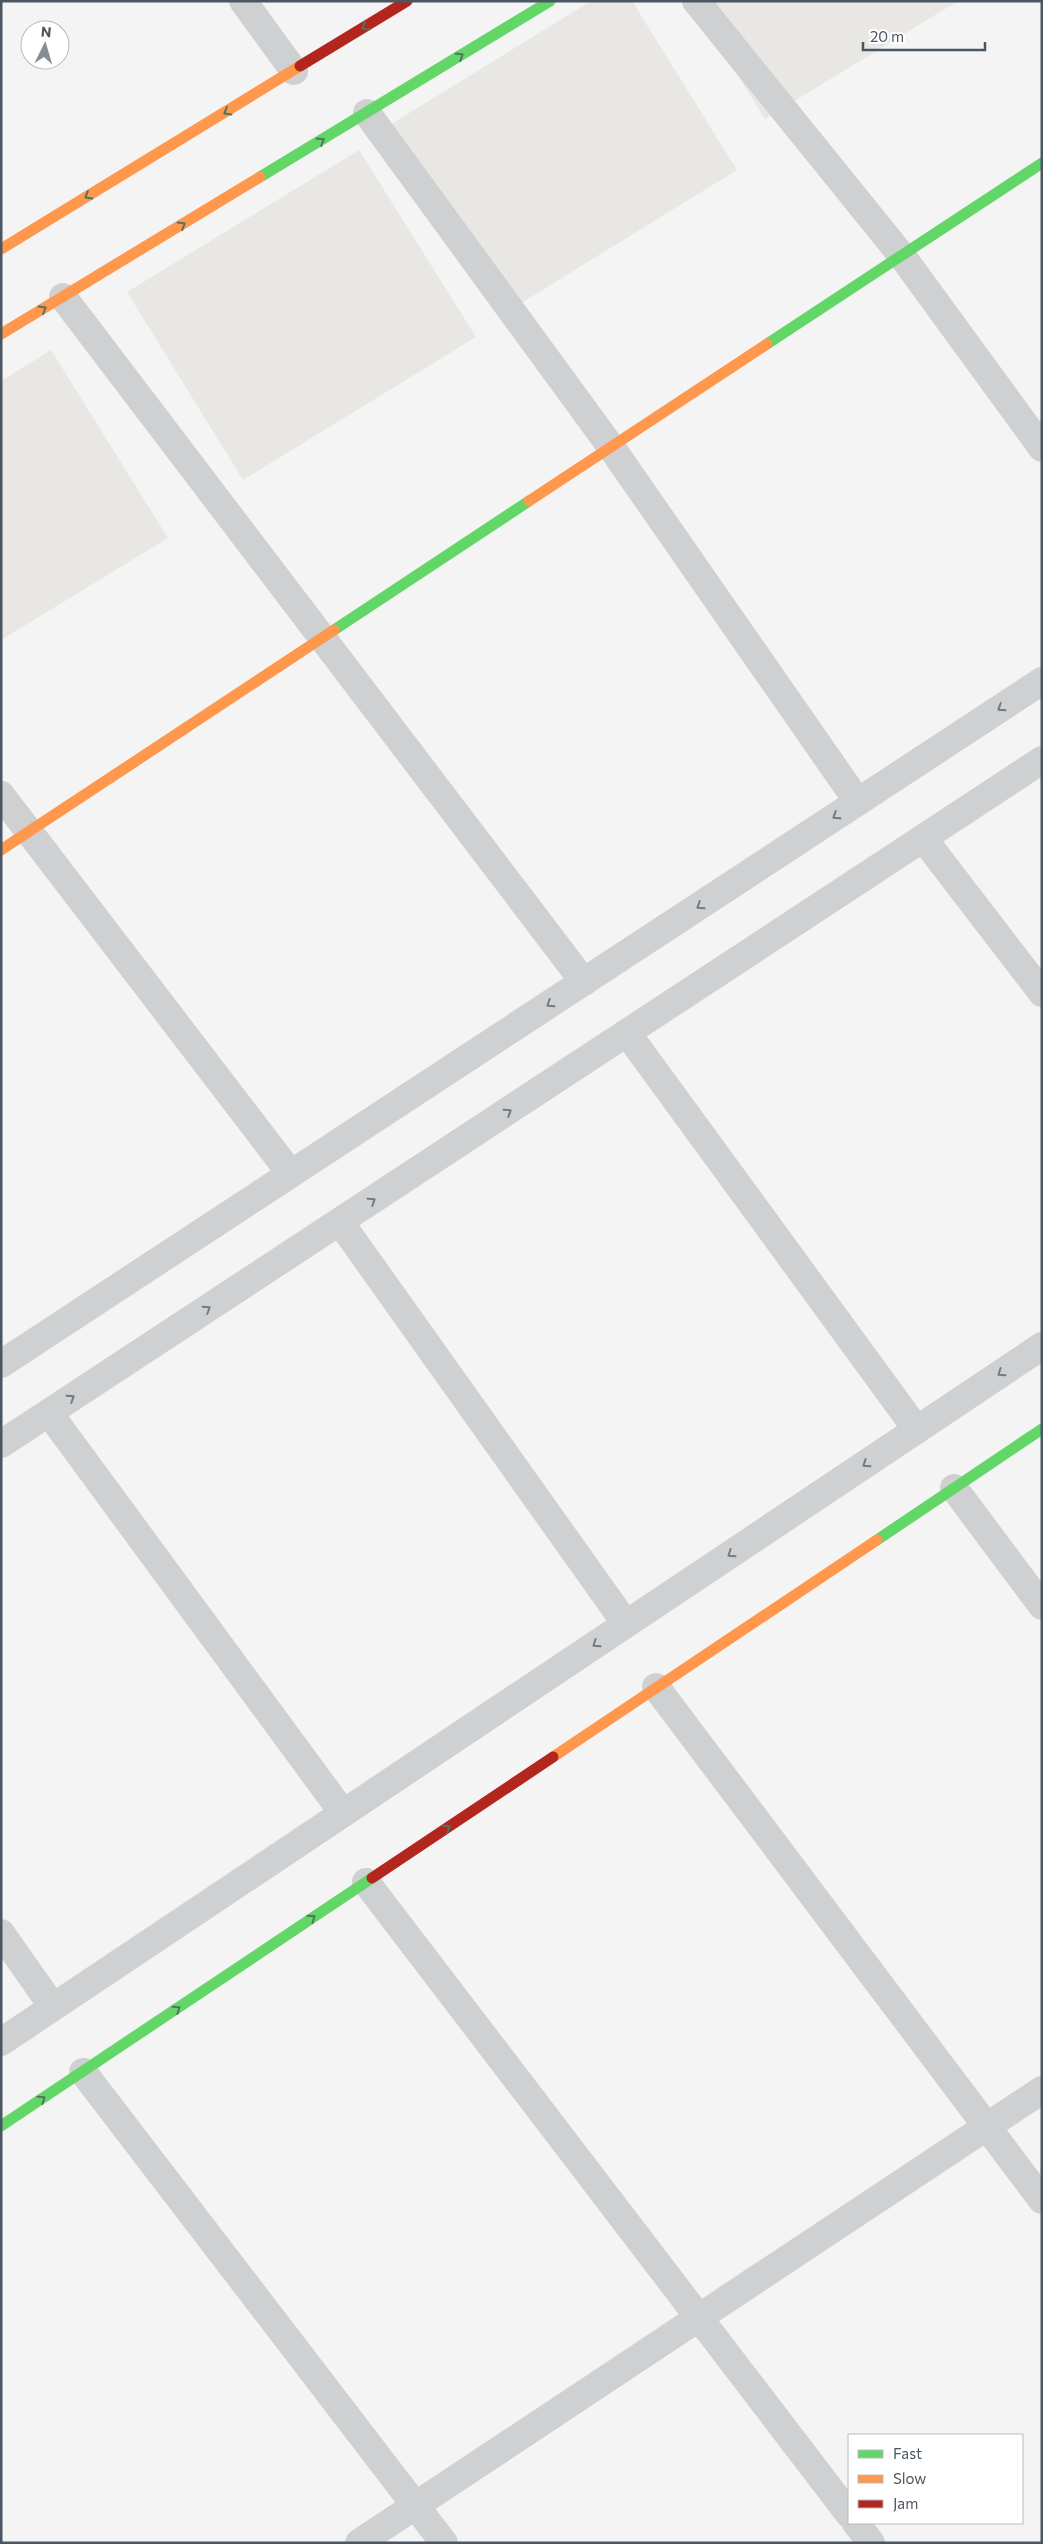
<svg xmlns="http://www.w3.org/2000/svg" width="1043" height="2544" font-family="Commissioner,sans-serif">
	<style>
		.commercial { fill: #e8e7e3 }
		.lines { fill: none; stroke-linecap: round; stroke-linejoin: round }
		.street { stroke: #ced0d2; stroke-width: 28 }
		.fast { stroke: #63d668; stroke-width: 11 }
		.slow { stroke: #ff974d; stroke-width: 11 }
		.jam { stroke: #b3261e; stroke-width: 11 }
		.oneway { stroke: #507663 }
		.oneway2 { stroke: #727b83 }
	</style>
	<rect width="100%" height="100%" fill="#f4f4f4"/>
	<path class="commercial" d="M591 1H632L737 170 505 313 388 126Z
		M691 1H958L765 119Z
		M359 150 476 337 243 480 127 292Z
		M51 350 168 538 1 640V381Z"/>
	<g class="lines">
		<path class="street" d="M243 1 294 71
			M696 1 902 256 1042 448
			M367 113 611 447 858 802
			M63 297 584 982
			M1 795 291 1174
			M923 838 1042 993
			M627 1033 917 1430
			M340 1222 626 1624
			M1 1364 1042 681
			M49 1413 343 1813
			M1 1444 1042 760
			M954 1488 1042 1606
			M656 1687 1042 2200
			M366 1882 849 2514
			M1 1933 53 2007
			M1 2042 1042 1346
			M83 2072 444 2543
			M856 2523 871 2543
			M359 2543 1042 2090"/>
		<path class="fast" d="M260 177 550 1
			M767 344 1042 163
			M334 630 529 501
			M877 1540 1042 1429
			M1 2126 372 1878"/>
		<path class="slow" d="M1 249 300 66
			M1 334 260 177
			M529 501 767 344
			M1 850 334 630
			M553 1757 877 1540"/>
		<path class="jam" d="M300 66 407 1
			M372 1878 553 1757"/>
	</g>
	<defs><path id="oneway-chevron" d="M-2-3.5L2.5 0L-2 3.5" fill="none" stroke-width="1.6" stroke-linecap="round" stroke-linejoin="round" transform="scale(1.25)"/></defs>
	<g class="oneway">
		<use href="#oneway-chevron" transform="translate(365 27) rotate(148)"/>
		<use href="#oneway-chevron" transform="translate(460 56) rotate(-31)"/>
		<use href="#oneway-chevron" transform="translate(227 112) rotate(149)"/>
		<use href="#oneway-chevron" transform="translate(321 141) rotate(-32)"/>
		<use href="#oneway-chevron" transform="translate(88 196) rotate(149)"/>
		<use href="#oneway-chevron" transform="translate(182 225) rotate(-31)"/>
		<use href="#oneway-chevron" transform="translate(43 309) rotate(-31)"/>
		<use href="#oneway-chevron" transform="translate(447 1828) rotate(-34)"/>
		<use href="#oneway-chevron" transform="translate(312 1918) rotate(-34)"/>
		<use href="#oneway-chevron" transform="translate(177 2009) rotate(-34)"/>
		<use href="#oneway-chevron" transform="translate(42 2099) rotate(-34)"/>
	</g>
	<g class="oneway2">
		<use href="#oneway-chevron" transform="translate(1001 708) rotate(147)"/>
		<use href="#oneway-chevron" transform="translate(836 816) rotate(147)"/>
		<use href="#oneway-chevron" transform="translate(700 906) rotate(147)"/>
		<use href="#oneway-chevron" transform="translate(550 1004) rotate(147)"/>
		<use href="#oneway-chevron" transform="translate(508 1112) rotate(-33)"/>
		<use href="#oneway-chevron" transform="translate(372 1201) rotate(-33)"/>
		<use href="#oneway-chevron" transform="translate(207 1309) rotate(-33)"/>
		<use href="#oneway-chevron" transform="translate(1001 1373) rotate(146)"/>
		<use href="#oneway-chevron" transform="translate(71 1398) rotate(-33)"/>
		<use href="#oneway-chevron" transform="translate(866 1464) rotate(146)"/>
		<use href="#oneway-chevron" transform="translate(731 1554) rotate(146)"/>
		<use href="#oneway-chevron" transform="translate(596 1644) rotate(146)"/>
	</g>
	<rect width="1043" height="2544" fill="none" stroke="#4a5661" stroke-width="5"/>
	<rect x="848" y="2434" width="175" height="90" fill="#ffffff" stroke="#b7bbc0"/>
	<rect x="858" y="2450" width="25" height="8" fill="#63d668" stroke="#b7bbc0"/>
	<text x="893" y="2459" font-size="15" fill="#4a5661">Fast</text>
	<rect x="858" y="2475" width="25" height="8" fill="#ff974d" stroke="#b7bbc0"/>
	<text x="893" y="2484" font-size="15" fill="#4a5661">Slow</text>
	<rect x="858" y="2500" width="25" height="8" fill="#b3261e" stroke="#b7bbc0"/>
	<text x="893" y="2509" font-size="15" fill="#4a5661">Jam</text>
	<g transform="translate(45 45) rotate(5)"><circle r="24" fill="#ffffff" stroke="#b7bbc0"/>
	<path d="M0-4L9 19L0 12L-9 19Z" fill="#868d94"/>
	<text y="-8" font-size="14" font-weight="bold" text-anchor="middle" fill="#4a5661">N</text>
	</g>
	<path d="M863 42v8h122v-8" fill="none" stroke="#4a5661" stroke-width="2.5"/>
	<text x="870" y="42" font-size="15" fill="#4a5661" stroke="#ffffff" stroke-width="4" paint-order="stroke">20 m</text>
</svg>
